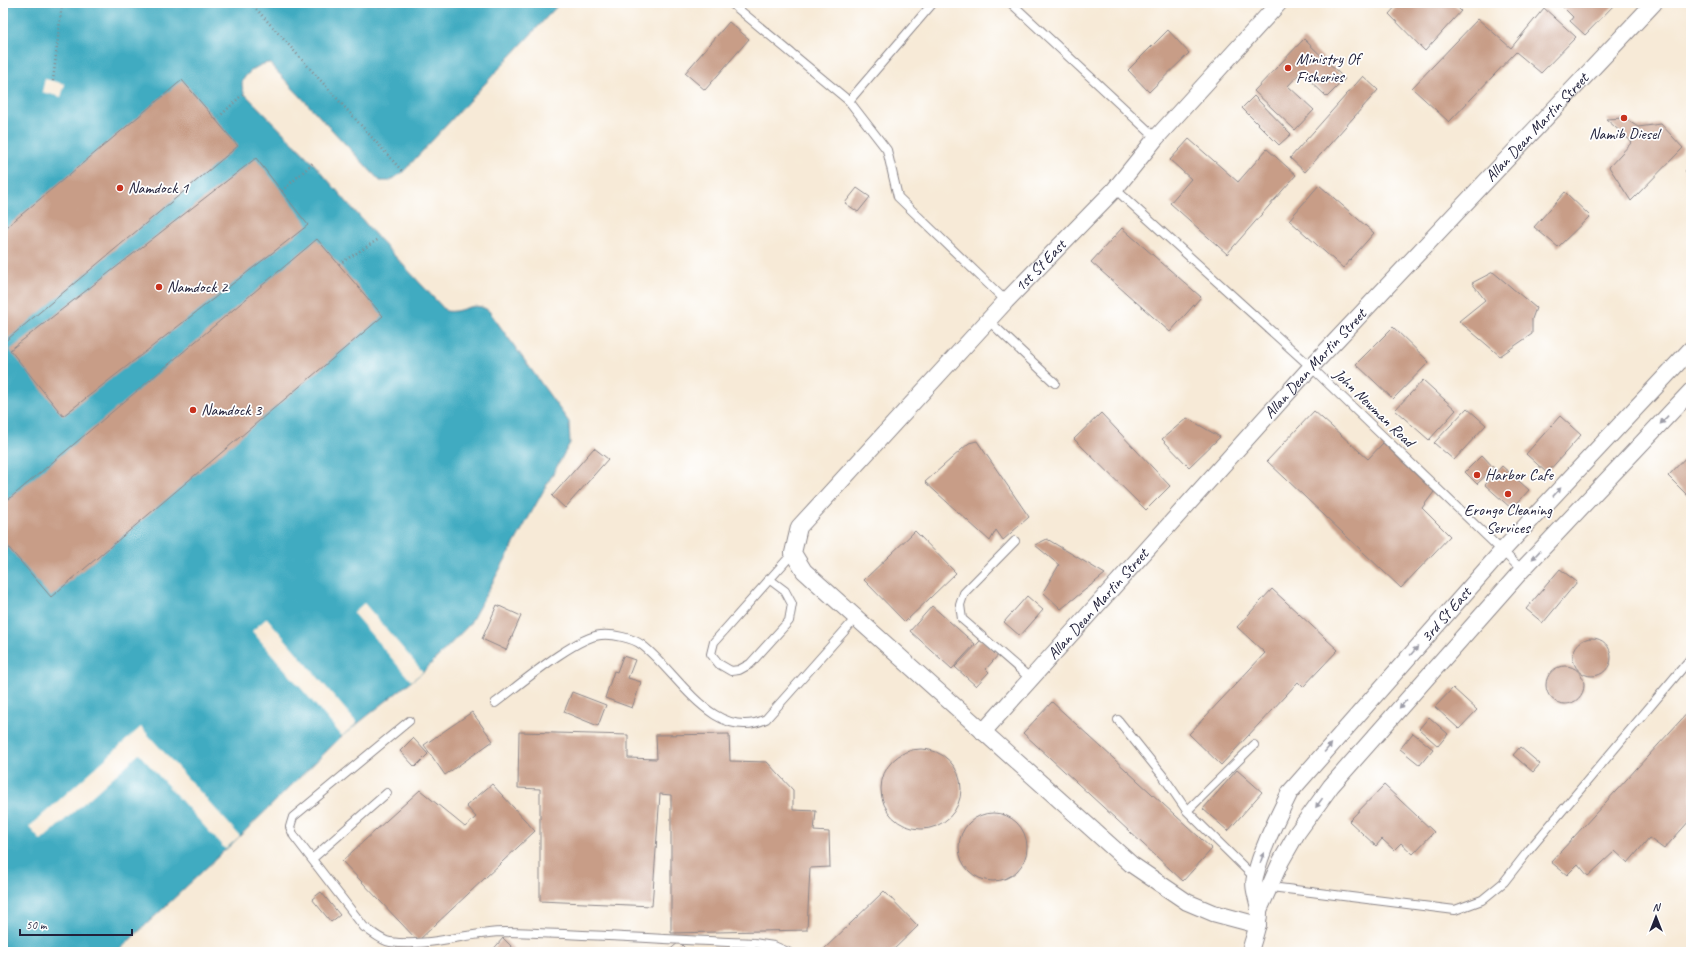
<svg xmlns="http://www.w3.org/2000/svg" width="1694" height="955" font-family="Caveat,sans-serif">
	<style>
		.water { fill: #41abc1; stroke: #32667e }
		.pier { fill: #f7ead7 }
		.building { fill: #c89d87 }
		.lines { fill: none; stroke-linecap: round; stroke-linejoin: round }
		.lane-casing { stroke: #8c8689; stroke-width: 10 }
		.street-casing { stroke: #8c8689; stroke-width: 18 }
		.path { stroke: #8c8689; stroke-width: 2.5; stroke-dasharray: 1 3; stroke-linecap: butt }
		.lane { stroke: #fff; stroke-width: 8 }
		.street { stroke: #fff; stroke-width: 16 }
		.oneway { fill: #9c9ca7 }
		.poi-dot { fill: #c8321e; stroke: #fff; stroke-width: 1.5 }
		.labels { text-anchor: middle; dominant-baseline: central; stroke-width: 3.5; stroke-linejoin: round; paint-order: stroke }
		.poi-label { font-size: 16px; fill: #22223b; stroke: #fff; text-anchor: start }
		.street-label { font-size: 16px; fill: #22223b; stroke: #fff }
	</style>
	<rect width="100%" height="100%" fill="#fff"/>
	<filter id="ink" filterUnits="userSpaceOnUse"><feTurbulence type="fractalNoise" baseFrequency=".025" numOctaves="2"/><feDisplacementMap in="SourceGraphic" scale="8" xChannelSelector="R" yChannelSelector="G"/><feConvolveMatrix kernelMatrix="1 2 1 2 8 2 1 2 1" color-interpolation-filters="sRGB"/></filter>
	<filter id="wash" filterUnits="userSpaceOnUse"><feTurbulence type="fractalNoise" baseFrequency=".012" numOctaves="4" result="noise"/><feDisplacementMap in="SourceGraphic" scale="16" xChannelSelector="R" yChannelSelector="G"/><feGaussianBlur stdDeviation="0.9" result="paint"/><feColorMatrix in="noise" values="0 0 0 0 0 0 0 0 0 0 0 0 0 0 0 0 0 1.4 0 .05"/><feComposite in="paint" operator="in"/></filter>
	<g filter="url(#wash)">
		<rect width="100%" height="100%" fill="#f7ead7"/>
		<path class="water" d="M3 3H560L403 172 390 181H380L269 63C261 63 247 72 243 80 241 85 243 89 244 93L313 163 379 239 446 311C463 314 473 299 489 311L569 422 570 443 469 625 423 672 342 736 240 836 117 952H61L56 950 44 952H3Z"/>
		<path class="pier" d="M45 79 65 84 61 97 42 92Z
			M364 603 423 672 411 681 353 613Z
			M267 618 357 723 342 736 252 631Z
			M141 727 240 836 225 849 139 754 41 841 29 827Z"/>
		<g id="blocks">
			<path class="building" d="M1399 3H1453L1461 11 1425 51 1389 14Z
				M1559 3H1616L1585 35 1570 21 1573 17Z
				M1544 8 1576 37 1541 73 1516 52 1449 122 1412 88 1478 19 1511 48Z
				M729 22 749 39 705 90 685 73Z
				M1168 30 1189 53 1149 92 1128 70Z
				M1304 39 1345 79 1327 97 1301 72 1288 86 1314 110 1295 130 1254 91Z
				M1363 76 1378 90 1305 172 1290 158Z
				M182 80 238 146 3 343V230Z
				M1254 96 1291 134 1279 145 1242 108Z
				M1624 118 1638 127 1661 124 1683 148 1631 201 1609 167 1632 142 1606 119Z
				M1189 139 1238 182 1267 149 1296 175 1227 254 1170 203 1191 179 1170 160Z
				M256 158 308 225 63 416 10 350Z
				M1691 166V177L1685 171Z
				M1319 185 1374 233 1343 268 1289 220Z
				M857 188 870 197 858 212 845 203Z
				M1565 192 1590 216 1558 247 1534 227Z
				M1122 228 1201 297 1170 332 1091 262Z
				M317 239 383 316 51 597 3 541V504Z
				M1493 272 1536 308 1532 319V334L1500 356 1459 321 1485 300 1472 283Z
				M1393 327 1429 362 1393 399 1356 364Z
				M1423 380 1456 410 1429 440 1395 410Z
				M1467 408 1486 425 1454 460 1434 443Z
				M1314 411 1368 459 1383 443 1434 492 1422 508 1450 536 1401 588 1267 461Z
				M1101 413 1170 486 1146 510 1074 439Z
				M1560 416 1581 435 1547 473 1526 454Z
				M1187 418 1220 437 1189 467 1162 439Z
				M977 441 1029 517 1003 540 996 530 990 541 925 482 969 443Z
				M594 448 608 459 565 508 552 496Z
				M1691 452V499L1668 476Z
				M1482 455 1494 468 1477 484 1465 472Z
				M1502 466 1529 490 1512 509 1485 485Z
				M915 531 956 573 905 622 864 580Z
				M1047 539 1105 574 1061 609 1043 592 1059 565 1035 545Z
				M1560 569 1577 582 1543 623 1526 609Z
				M1272 589 1338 650 1303 687 1298 682 1221 765 1189 734 1265 653 1237 627Z
				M1027 596 1043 610 1020 636 1004 622Z
				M497 605 521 616 506 650 482 639Z
				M932 606 975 644 952 669 910 631Z
				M1573 657a19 19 0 1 1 38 0a19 19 0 1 1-38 0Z
				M982 639 999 654 986 669 989 672 976 686 955 667Z
				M623 656 635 660 628 678 641 682 632 708 605 698 614 671 617 672Z
				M1546 685a19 19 0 1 1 38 0a19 19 0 1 1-38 0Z
				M1453 688 1477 710 1459 729 1435 707Z
				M572 692 606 705 598 726 564 712Z
				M1052 702 1212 849 1183 881 1023 733Z
				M1691 709V819L1664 849 1649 838 1628 863 1615 851 1588 876 1578 864 1567 875 1551 862Z
				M472 712 493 741 445 775 424 745Z
				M1429 717 1448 734 1438 746 1419 729Z
				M519 732 628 735V758L657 759 656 735 729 734 730 761 767 762 793 790V810L816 811 814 831 829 832 830 867 810 868 807 930 671 933V795L660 794 652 906 540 901V789L518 788Z
				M1413 733 1433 749 1420 765 1400 749Z
				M413 738 428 754 415 767 400 751Z
				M1520 747 1540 764 1533 772 1513 755Z
				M881 789a40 40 0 1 1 80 0a40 40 0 1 1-80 0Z
				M1237 770 1262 792 1228 831 1203 809Z
				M492 784 535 831 418 941 342 861 420 790 465 827 476 817 466 806Z
				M1384 785 1434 832 1413 854 1401 843 1394 850 1382 839 1376 846 1349 821Z
				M959 847a34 34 0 1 1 68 0a34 34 0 1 1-68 0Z
				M884 891 918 926 891 952H821Z
				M321 892 340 915 331 922 312 899Z
				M503 938 517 952H491Z
				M679 942 689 952H667Z"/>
		</g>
	</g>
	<g filter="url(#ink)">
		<use href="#blocks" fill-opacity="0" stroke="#8c8689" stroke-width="1"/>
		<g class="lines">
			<defs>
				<path id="lane" d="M731 3 849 101 887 150 898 197 1006 301
					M1011 3 1156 138
					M849 101 933 3
					M1115 189 1311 367 1522 570
					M988 320 1055 383
					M1015 541 964 593 960 605 962 619 1031 679
					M769 579 785 591 792 604 789 621 750 664 739 670 731 671 719 664 711 654 714 642 793 553
					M495 703C518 686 575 637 601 635 613 634 633 638 642 645 677 671 713 744 766 719L856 618
					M1118 720 1163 776 1187 811 1255 878
					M409 721 293 817 290 827 294 836 364 927C372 932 382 941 390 942 429 948 467 932 505 932 588 934 671 940 754 943L774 946 788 952
					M1187 811 1254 745
					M312 859 387 793
					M1271 887 1455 910 1482 900 1504 882 1529 850 1691 658
					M746 952 754 943"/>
				<g id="street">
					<path id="s1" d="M983 732 1311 367 1654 3"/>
					<path d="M1259 910 1281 861 1297 833 1331 786 1522 570 1691 391"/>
					<path id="s2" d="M1258 925 1213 913 1187 902 1131 864 804 571 793 553 799 527 1006 301 1115 189 1156 138 1279 3"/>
					<path id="s3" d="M1250 952C1253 938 1260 925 1259 910 1258 899 1252 888 1255 877 1262 847 1277 819 1290 792L1503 550 1691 349"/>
				</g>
			</defs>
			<use href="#lane" class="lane-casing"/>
			<use href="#street" class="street-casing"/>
			<path class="path" d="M251 3 403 172
				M53 81 62 3
				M216 120 244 93
				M282 191 313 163
				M339 264 379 239"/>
			<use href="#lane" class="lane"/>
			<use href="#street" class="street"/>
		</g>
		<defs><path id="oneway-solid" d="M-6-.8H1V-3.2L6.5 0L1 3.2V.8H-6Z"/></defs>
		<g class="oneway">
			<use href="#oneway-solid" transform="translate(1664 420) rotate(133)"/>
			<use href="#oneway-solid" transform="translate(1557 492) rotate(-47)"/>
			<use href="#oneway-solid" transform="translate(1536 555) rotate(133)"/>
			<use href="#oneway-solid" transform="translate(1414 651) rotate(-49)"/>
			<use href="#oneway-solid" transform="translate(1403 704) rotate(132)"/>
			<use href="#oneway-solid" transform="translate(1328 748) rotate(-49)"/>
			<use href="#oneway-solid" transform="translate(1319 803) rotate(126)"/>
			<use href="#oneway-solid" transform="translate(1262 858) rotate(-71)"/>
		</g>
	</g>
	<g class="poi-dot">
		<circle cx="1288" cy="68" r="4"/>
		<circle cx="1624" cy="118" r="4"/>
		<circle cx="120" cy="188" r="4"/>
		<circle cx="159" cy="287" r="4"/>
		<circle cx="193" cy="410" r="4"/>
		<circle cx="1477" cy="475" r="4"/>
		<circle cx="1508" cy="494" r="4"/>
	</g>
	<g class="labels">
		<g class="poi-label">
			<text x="1296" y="59">Ministry Of<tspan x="1296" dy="18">Fisheries</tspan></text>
			<text x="1624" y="134" text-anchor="middle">Namib Diesel</text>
			<text x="128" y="188">Namdock 1</text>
			<text x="167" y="287">Namdock 2</text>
			<text x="201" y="410">Namdock 3</text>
			<text x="1485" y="475">Harbor Cafe</text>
			<text x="1508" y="510" text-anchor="middle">Erongo Cleaning<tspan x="1508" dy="18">Services</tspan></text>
		</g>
		<g class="street-label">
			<text stroke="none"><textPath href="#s1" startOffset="820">Allan Dean Martin Street</textPath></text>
			<text stroke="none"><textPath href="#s2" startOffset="985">1st St East</textPath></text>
			<text stroke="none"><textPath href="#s1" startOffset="496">Allan Dean Martin Street</textPath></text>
			<text transform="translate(1374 408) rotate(44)">John Newman Road</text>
			<text stroke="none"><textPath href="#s1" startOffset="172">Allan Dean Martin Street</textPath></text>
			<text stroke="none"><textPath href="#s3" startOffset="405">3rd St East</textPath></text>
		</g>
	</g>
	<rect width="1694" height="955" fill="none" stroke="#fff" stroke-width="16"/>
	<g transform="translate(1656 917)" stroke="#ffffff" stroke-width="3" paint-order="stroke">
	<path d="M0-3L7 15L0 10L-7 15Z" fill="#22223b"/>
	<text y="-6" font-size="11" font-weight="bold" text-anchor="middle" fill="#22223b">N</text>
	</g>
	<path d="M20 929v6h112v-6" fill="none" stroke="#22223b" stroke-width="2"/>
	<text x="26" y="929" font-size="12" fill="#22223b" stroke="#ffffff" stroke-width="3" paint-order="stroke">50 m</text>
</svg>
